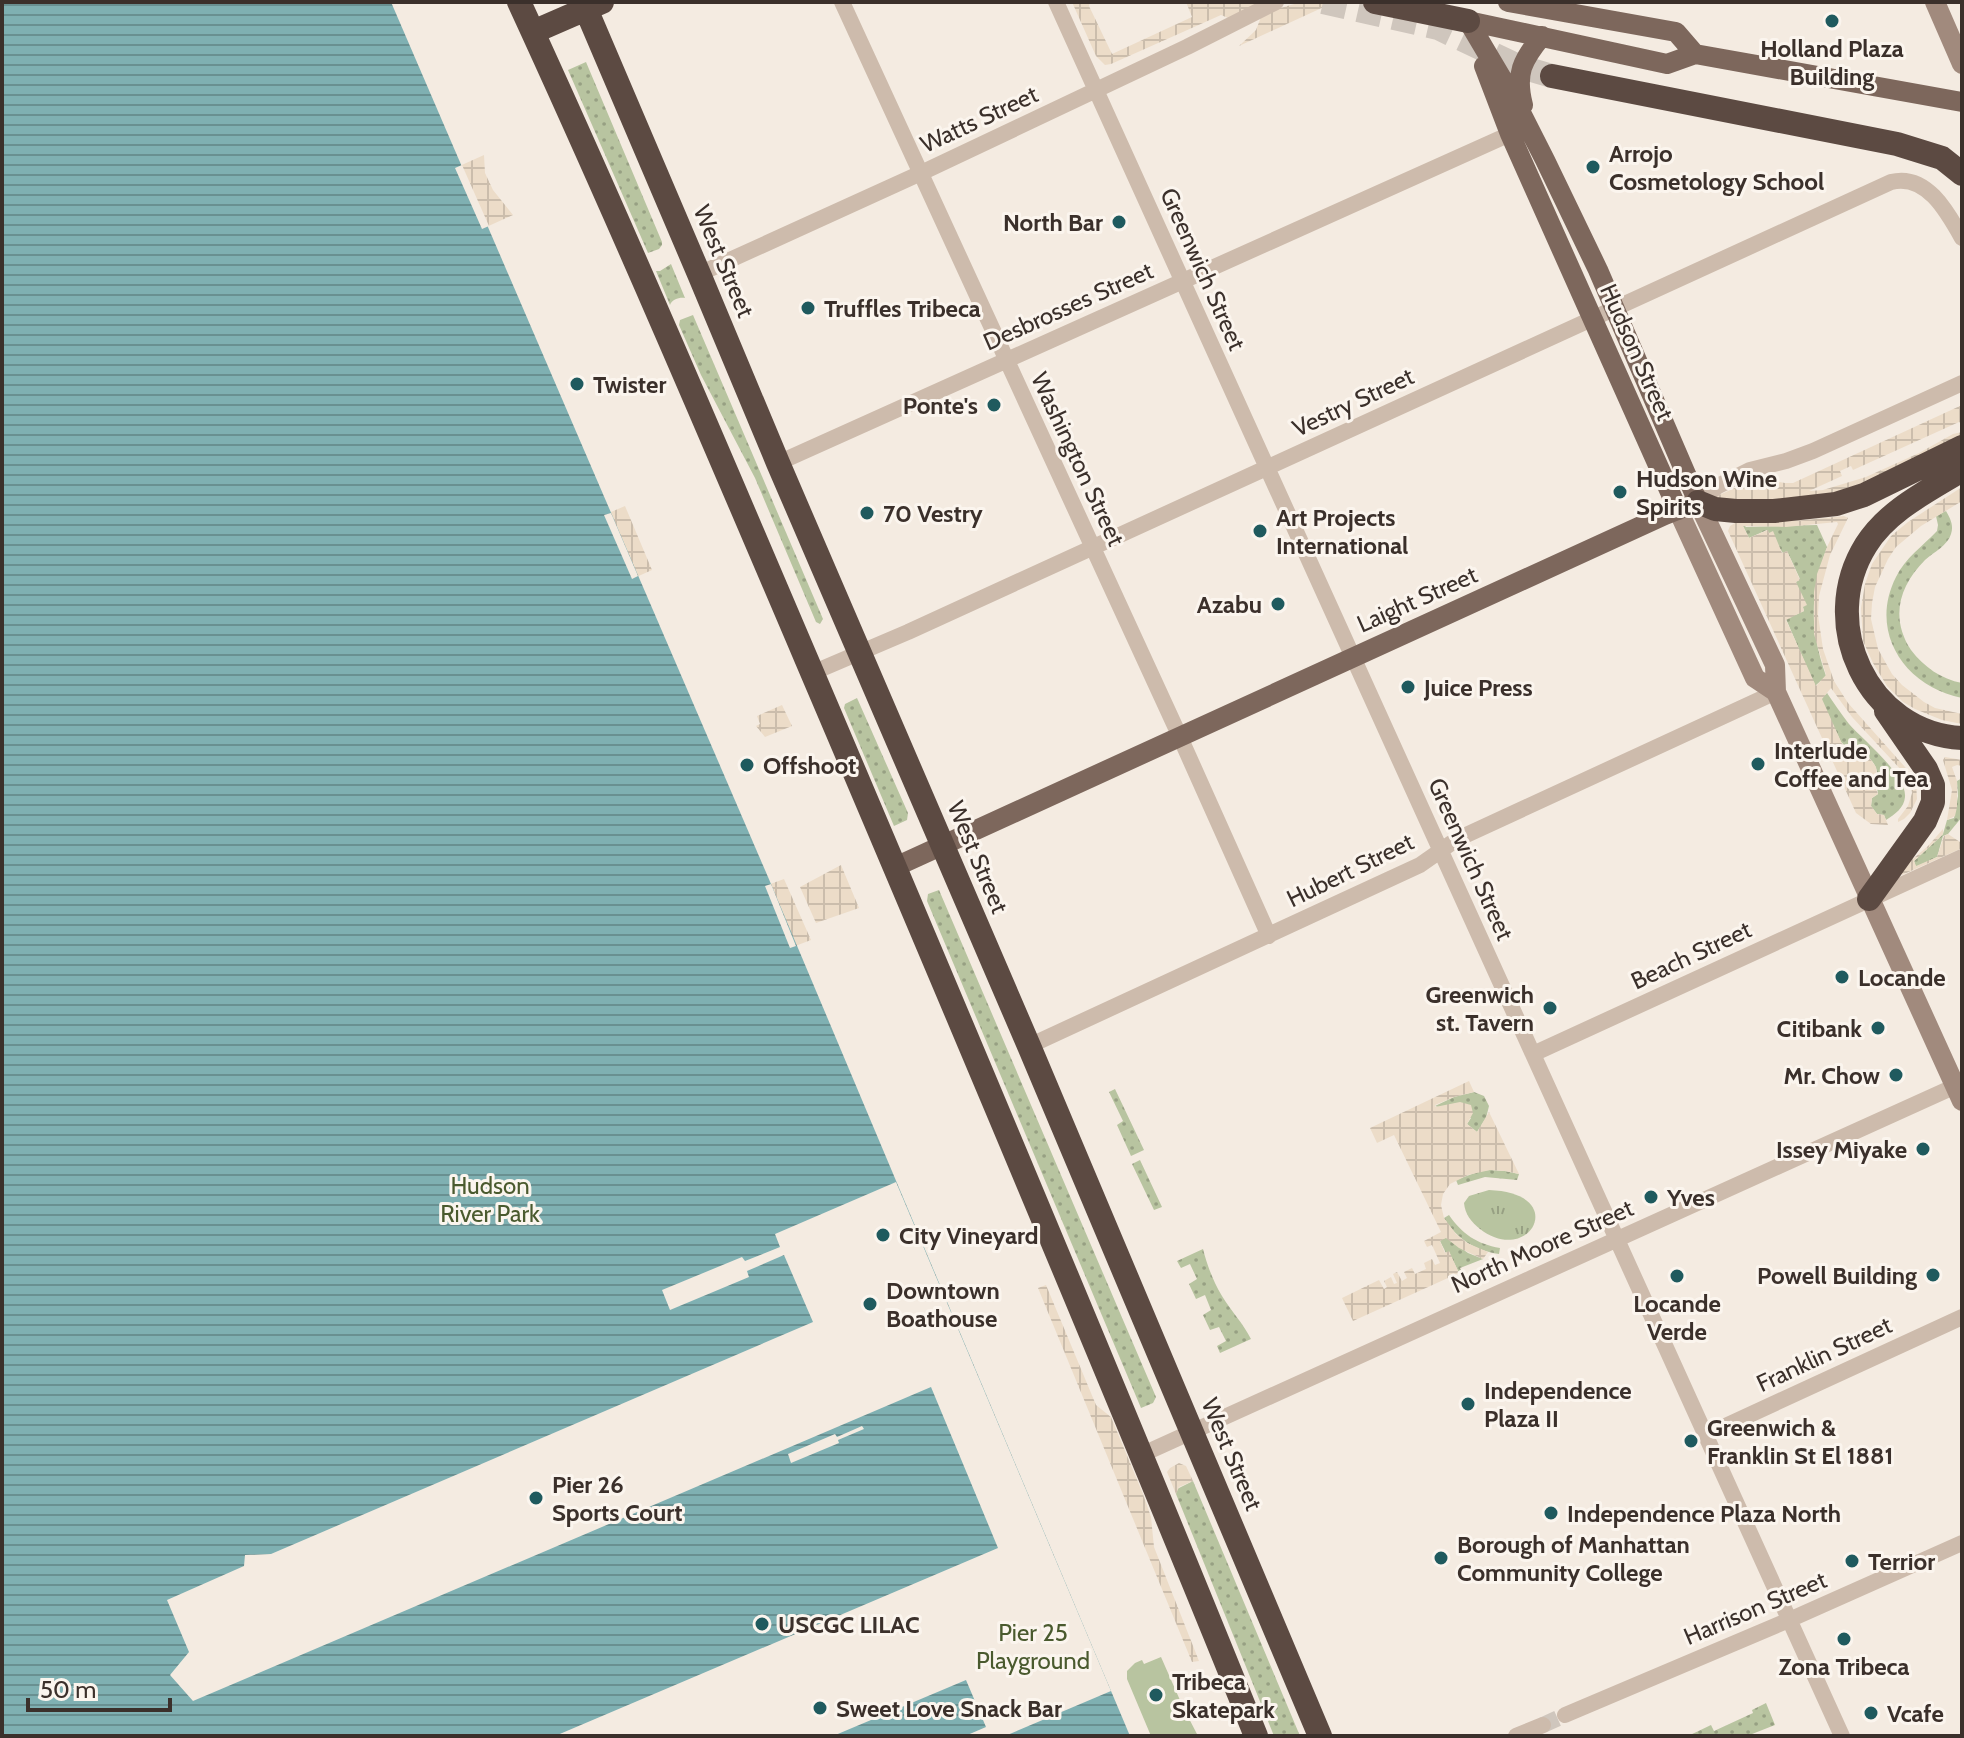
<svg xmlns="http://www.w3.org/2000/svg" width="1964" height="1738" font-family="Cabin,sans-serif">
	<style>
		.grass { fill: url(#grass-tufts) }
		.park { fill: url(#park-dots) }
		.pitch { fill: #b8c4a0 }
		.plaza { fill: url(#plaza-grid); fill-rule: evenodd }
		.water { fill: url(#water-rules) }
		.pier { fill: #f4ebe1 }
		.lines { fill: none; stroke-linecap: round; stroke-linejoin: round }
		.street-tunnel { stroke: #cfc6bd; stroke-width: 16; stroke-dasharray: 16 8; stroke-linecap: butt }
		.highway-tunnel { stroke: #cfc6bd; stroke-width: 24; stroke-dasharray: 24 12; stroke-linecap: butt }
		.street { stroke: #cdbbac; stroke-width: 16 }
		.secondary { stroke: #a18a7d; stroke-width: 20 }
		.primary { stroke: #7d675c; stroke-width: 20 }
		.highway { stroke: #5c4a42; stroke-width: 24 }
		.poi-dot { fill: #1f5a5e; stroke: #fbf5ee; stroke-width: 3 }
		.labels { text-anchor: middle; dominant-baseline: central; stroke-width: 6; stroke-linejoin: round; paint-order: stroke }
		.poi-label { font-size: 24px; font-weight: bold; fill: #3b302b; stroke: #fbf5ee; text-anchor: start }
		.street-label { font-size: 24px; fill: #3b302b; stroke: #fbf5ee }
		.park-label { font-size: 24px; fill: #4a5a2e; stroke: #fbf5ee }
	</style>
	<defs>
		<pattern id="grass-tufts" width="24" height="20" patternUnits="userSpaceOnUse" patternTransform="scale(2)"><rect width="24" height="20" fill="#b8c4a0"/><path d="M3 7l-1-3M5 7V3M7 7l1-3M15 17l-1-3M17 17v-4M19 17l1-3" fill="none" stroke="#97a083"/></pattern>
		<pattern id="park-dots" width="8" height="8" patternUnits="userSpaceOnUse" patternTransform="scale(2)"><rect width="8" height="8" fill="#b8c4a0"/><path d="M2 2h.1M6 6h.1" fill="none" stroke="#97a083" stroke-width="1.8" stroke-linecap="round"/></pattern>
		<pattern id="plaza-grid" width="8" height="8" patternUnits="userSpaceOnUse" patternTransform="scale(2)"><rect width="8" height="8" fill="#ecdcc8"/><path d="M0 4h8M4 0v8" fill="none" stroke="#cbbdac"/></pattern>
		<pattern id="water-rules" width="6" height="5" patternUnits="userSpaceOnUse" patternTransform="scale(2)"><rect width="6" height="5" fill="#7fb0b2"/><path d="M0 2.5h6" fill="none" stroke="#699091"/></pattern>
	</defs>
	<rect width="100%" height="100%" fill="#f4ebe1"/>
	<path class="grass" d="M1489 1190C1571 1193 1529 1267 1480 1229 1471 1222 1465 1214 1464 1203L1469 1196Z"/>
	<path class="park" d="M586 62 662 242V245L659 249 648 253 568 70Z
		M671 264 685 298C680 297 672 299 670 305L656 271H660Z
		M693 315 823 619 820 624 816 622 755 478 701 375 679 325 680 320Z
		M1946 511C1950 518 1954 525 1951 534 1948 545 1934 552 1925 560 1899 586 1890 618 1911 650 1924 667 1941 679 1962 683V698C1905 687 1868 632 1896 577 1905 558 1923 546 1937 531L1938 525 1936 516Z
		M1741 522 1746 527 1817 525 1827 547C1810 596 1809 626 1826 676L1815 686 1786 619 1804 611 1796 582 1800 579 1787 551 1783 553 1767 530 1749 538Z
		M1827 693C1834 703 1841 714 1849 724 1863 740 1907 775 1905 797 1904 808 1895 814 1886 820L1884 815 1877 814 1871 806 1872 798 1878 794C1876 785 1879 776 1876 768 1869 750 1851 753 1841 742L1821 699Z
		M857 698 908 813 907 820 894 826 844 708 845 704Z
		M1962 778V817L1948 834 1943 836 1937 857 1916 867 1914 861 1938 839 1943 834 1947 820 1954 818 1958 796 1957 781Z
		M939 890 1156 1397 1153 1403 1141 1408 927 901 928 894Z
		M1115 1089 1144 1150 1131 1156 1117 1125 1123 1121 1109 1092Z
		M1474 1092 1484 1096 1489 1106 1486 1118 1477 1132 1467 1124 1471 1118 1435 1106 1454 1097Z
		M1140 1160 1162 1207 1154 1210 1132 1164Z
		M1490 1170 1505 1171 1519 1174 1517 1180 1485 1177 1458 1185 1456 1180 1480 1171Z
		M1449 1215C1462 1234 1477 1244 1500 1248L1499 1254C1474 1250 1457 1239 1444 1218Z
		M1446 1237 1468 1253 1483 1259 1460 1268 1462 1272 1459 1273 1449 1252 1446 1253 1440 1241Z
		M1203 1249C1207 1265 1213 1281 1222 1296 1231 1311 1243 1323 1251 1339L1220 1353 1217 1346 1226 1341 1219 1327 1210 1330 1203 1315 1211 1310 1205 1295 1196 1299 1189 1284 1197 1279 1190 1264 1181 1268 1177 1261Z
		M1193 1481 1300 1736H1274L1176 1494 1177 1489Z
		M1766 1703 1775 1725 1747 1736H1688L1711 1725 1714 1731 1753 1713 1752 1710Z"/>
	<path class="pitch" d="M1161 1657 1183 1707 1198 1736H1151L1127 1679V1671L1135 1663 1142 1660 1144 1664Z"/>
	<path class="plaza" d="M1072 2H1090L1089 6 1112 54 1192 17 1186 2H1260L1228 18 1221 15 1111 64 1105 65 1096 56Z
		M1301 2 1332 5 1326 6 1239 46 1256 30 1261 17 1277 9Z
		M484 155 485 173 493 190 513 215 482 229 455 168Z
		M1962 405V424L1959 422 1853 470 1851 466 1840 471 1842 476 1809 491 1823 490 1866 477 1919 453 1953 434 1962 432V436L1869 481 1830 494 1793 499 1720 501 1716 499 1717 496 1757 478 1785 483H1793Z
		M1962 487V501L1921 526 1896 547 1888 559 1875 587 1872 603 1871 619 1878 649 1892 674 1902 685 1924 702 1935 708 1962 714V724L1942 720 1915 709 1903 702 1887 686 1873 663 1863 641 1861 608 1865 584 1872 564 1891 536 1908 522Z
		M625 506 652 570 632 579 604 515Z
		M1844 516 1848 518 1830 555 1819 596 1818 615 1823 649 1834 681 1848 703 1913 776 1916 783 1917 799 1910 813 1904 819 1898 822V819L1908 806 1912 793 1911 785 1903 772 1852 717 1831 688 1822 699 1843 746 1848 748 1857 747 1859 751 1871 760 1876 767 1877 775 1876 789 1878 794 1872 798 1871 806 1877 814 1884 815 1888 825 1871 824 1856 813 1728 531 1730 526 1735 523 1805 520ZM1837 522 1838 524 1827 547 1817 574 1814 592V634L1826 675 1816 686 1786 620 1804 611 1803 607 1807 605 1796 582 1800 580 1787 551 1782 553 1773 531 1769 533 1768 530 1749 538 1743 526 1786 527Z
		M782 705 792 726 765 737 756 726 760 724 757 716Z
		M1945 757 1962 760V766L1957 765 1952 767 1957 781V807L1955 816 1947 820 1952 790 1943 760Z
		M1943 829V834L1938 839 1914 861 1916 866 1937 857 1944 836 1948 834 1960 842V849L1902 875 1901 869 1928 846Z
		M841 865 859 908 816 923 800 887Z
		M784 879 811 940 790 948 765 886Z
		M1469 1081 1474 1092 1454 1097 1435 1105V1107L1460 1102 1471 1105 1473 1113 1467 1124 1477 1132 1489 1112 1519 1174 1505 1171 1490 1170 1468 1175 1450 1184 1443 1194 1441 1205 1444 1218 1456 1234 1467 1243 1488 1252 1483 1259 1459 1248 1446 1238 1440 1241 1445 1253 1449 1251 1459 1273 1353 1321 1342 1298 1379 1280 1384 1289 1387 1287 1384 1281 1391 1277 1394 1284 1397 1283 1393 1274 1397 1272 1402 1281 1407 1278 1404 1272 1412 1268 1415 1274 1426 1269 1424 1263 1432 1259 1435 1265 1440 1263 1432 1245 1427 1247 1424 1241 1441 1232 1394 1135 1377 1143 1370 1128Z
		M1046 1285 1096 1405 1111 1417 1143 1494 1151 1517 1154 1547 1199 1661 1192 1662 1038 1288Z
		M1179 1463 1186 1466 1193 1481 1179 1487 1176 1494 1167 1472 1170 1468Z"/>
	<path class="water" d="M2 2H391L771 884 1130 1736H2Z"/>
	<path class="pier" d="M462 165 489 226 482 229 455 168Z
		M611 513 638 576 632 579 604 515Z
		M771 884 796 946 790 948 765 886Z
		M896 1182 1111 1691 1005 1736H990L989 1734 984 1736H965L986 1727 966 1680 833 1736H555L998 1548 931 1387 193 1701 170 1675 189 1652 167 1600 244 1566 245 1555 271 1554 813 1322 784 1255 747 1271 749 1277 670 1310 662 1290 742 1257 745 1261 780 1247 775 1234Z
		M862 1426 864 1429 838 1440 839 1443 791 1463 788 1454 835 1434 837 1437Z"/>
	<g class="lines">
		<path class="street-tunnel" d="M1543 1725 1565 1715"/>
		<path class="highway-tunnel" d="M1323 2 1438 28 1518 66 1552 76"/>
		<path class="street" d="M842 2 1180 737 1269 936
			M1056 2 1842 1736
			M699 274 921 173 1187 47 1276 2
			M778 463 1510 134
			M1698 502 1718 486 1750 470 1786 461 1813 451 1962 383
			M812 673 908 632 1891 182C1926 173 1947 211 1962 238
			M1029 1046 1420 865 1450 844 1464 836 1776 692
			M1533 1054 1962 857
			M1706 1435 1962 1317
			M1143 1454 1962 1083
			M1565 1715 1789 1620 1962 1543
			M1516 1736 1543 1725"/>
		<path class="secondary" d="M1935 2 1962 64
			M1698 502 1775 665 1776 692 1962 1101
			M1678 510 1755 678 1776 692"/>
		<path class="primary" d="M1508 2 1676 32 1695 54
			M1468 21 1667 64 1695 54 1962 102
			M1484 66 1510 134 1678 510
			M1523 105C1515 74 1522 60 1542 36
			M895 867 1665 515 1698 502 1598 270 1545 160 1513 97 1468 21"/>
		<path class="highway" d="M519 2C630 243 733 487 837 731 979 1065 1120 1399 1256 1736
			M583 2 699 274 778 463 1029 1046 1320 1736
			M1375 2 1468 21
			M533 32 602 2
			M1552 76 1897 144 1942 158 1962 174
			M1962 470C1928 491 1888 510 1866 545 1817 623 1867 733 1962 738
			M1698 502 1715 509 1736 511H1774L1836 504 1864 495 1962 447
			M1869 899 1925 821 1933 802V785L1926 769 1886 711"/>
	</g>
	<g class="poi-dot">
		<circle cx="1832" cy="21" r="8"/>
		<circle cx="1593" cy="167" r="8"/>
		<circle cx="1119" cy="222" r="8"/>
		<circle cx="808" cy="308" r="8"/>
		<circle cx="577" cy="384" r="8"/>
		<circle cx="994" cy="405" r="8"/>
		<circle cx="1620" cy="492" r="8"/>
		<circle cx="867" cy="513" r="8"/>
		<circle cx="1260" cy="531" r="8"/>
		<circle cx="1278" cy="604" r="8"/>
		<circle cx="1408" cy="687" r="8"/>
		<circle cx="1758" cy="764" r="8"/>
		<circle cx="747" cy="765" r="8"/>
		<circle cx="1842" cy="977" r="8"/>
		<circle cx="1550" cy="1008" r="8"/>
		<circle cx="1878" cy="1028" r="8"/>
		<circle cx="1896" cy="1075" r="8"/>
		<circle cx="1923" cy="1149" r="8"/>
		<circle cx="1651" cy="1197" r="8"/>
		<circle cx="883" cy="1235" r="8"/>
		<circle cx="1933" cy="1275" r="8"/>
		<circle cx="1677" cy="1276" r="8"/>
		<circle cx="870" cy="1304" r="8"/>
		<circle cx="1468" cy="1404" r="8"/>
		<circle cx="1691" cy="1441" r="8"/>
		<circle cx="536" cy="1498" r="8"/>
		<circle cx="1551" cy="1513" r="8"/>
		<circle cx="1441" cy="1558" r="8"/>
		<circle cx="1852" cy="1561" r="8"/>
		<circle cx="762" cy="1624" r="8"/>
		<circle cx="1844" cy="1639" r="8"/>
		<circle cx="1156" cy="1695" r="8"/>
		<circle cx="820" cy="1708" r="8"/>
		<circle cx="1871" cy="1713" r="8"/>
	</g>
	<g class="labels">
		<g class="poi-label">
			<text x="1832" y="48" text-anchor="middle">Holland Plaza<tspan x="1832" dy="28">Building</tspan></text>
			<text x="1609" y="153">Arrojo<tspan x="1609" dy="28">Cosmetology School</tspan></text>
			<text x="1103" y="222" text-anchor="end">North Bar</text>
			<text x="824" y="308">Truffles Tribeca</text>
			<text x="593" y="384">Twister</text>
			<text x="978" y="405" text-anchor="end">Ponte's</text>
			<text x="1636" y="478">Hudson Wine<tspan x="1636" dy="28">Spirits</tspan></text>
			<text x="883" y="513">70 Vestry</text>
			<text x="1276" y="517">Art Projects<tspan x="1276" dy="28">International</tspan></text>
			<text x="1262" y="604" text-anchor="end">Azabu</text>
			<text x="1424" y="687">Juice Press</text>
			<text x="1774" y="750">Interlude<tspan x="1774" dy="28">Coffee and Tea</tspan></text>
			<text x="763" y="765">Offshoot</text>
			<text x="1858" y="977">Locande</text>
			<text x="1534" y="994" text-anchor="end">Greenwich<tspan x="1534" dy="28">st. Tavern</tspan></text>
			<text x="1862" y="1028" text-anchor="end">Citibank</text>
			<text x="1880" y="1075" text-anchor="end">Mr. Chow</text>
			<text x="1907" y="1149" text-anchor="end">Issey Miyake</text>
			<text x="1667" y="1197">Yves</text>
			<text x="899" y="1235">City Vineyard</text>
			<text x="1917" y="1275" text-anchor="end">Powell Building</text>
			<text x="886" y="1290">Downtown<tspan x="886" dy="28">Boathouse</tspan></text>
			<text x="1677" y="1303" text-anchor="middle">Locande<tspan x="1677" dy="28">Verde</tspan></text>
			<text x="1484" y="1390">Independence<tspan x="1484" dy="28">Plaza II</tspan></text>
			<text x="1707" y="1427">Greenwich &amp;<tspan x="1707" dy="28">Franklin St El 1881</tspan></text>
			<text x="552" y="1484">Pier 26<tspan x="552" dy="28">Sports Court</tspan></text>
			<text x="1567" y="1513">Independence Plaza North</text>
			<text x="1457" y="1544">Borough of Manhattan<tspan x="1457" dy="28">Community College</tspan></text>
			<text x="1868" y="1561">Terrior</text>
			<text x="778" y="1624">USCGC LILAC</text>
			<text x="1844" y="1666" text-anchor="middle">Zona Tribeca</text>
			<text x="1172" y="1681">Tribeca<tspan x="1172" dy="28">Skatepark</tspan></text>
			<text x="836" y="1708">Sweet Love Snack Bar</text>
			<text x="1887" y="1713">Vcafe</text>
		</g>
		<g class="street-label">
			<text transform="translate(979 119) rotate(-25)">Watts Street</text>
			<text transform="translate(724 261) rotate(67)">West Street</text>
			<text transform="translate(1203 269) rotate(66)">Greenwich Street</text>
			<text transform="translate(1068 306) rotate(-24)">Desbrosses Street</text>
			<text transform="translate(1637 352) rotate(66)">Hudson Street</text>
			<text transform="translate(1353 402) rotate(-25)">Vestry Street</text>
			<text transform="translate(1078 459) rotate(65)">Washington Street</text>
			<text transform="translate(1417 599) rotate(-24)">Laight Street</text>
			<text transform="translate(978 857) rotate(67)">West Street</text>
			<text transform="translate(1471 859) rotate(66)">Greenwich Street</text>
			<text transform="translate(1350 870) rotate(-26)">Hubert Street</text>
			<text transform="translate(1691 955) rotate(-25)">Beach Street</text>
			<text transform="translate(1542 1246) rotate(-24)">North Moore Street</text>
			<text transform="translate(1824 1354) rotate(-25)">Franklin Street</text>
			<text transform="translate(1232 1454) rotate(67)">West Street</text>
			<text transform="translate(1755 1608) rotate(-23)">Harrison Street</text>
		</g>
		<g class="park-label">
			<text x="490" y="1185">Hudson<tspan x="490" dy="28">River Park</tspan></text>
			<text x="1033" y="1632">Pier 25<tspan x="1033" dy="28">Playground</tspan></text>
		</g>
	</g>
	<rect width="1964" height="1738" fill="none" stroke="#3b302b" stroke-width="8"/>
	<path d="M28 1698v12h142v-12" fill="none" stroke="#3b302b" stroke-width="4"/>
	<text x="40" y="1698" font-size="24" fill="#3b302b" stroke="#fbf5ee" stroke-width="6" paint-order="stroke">50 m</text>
</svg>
